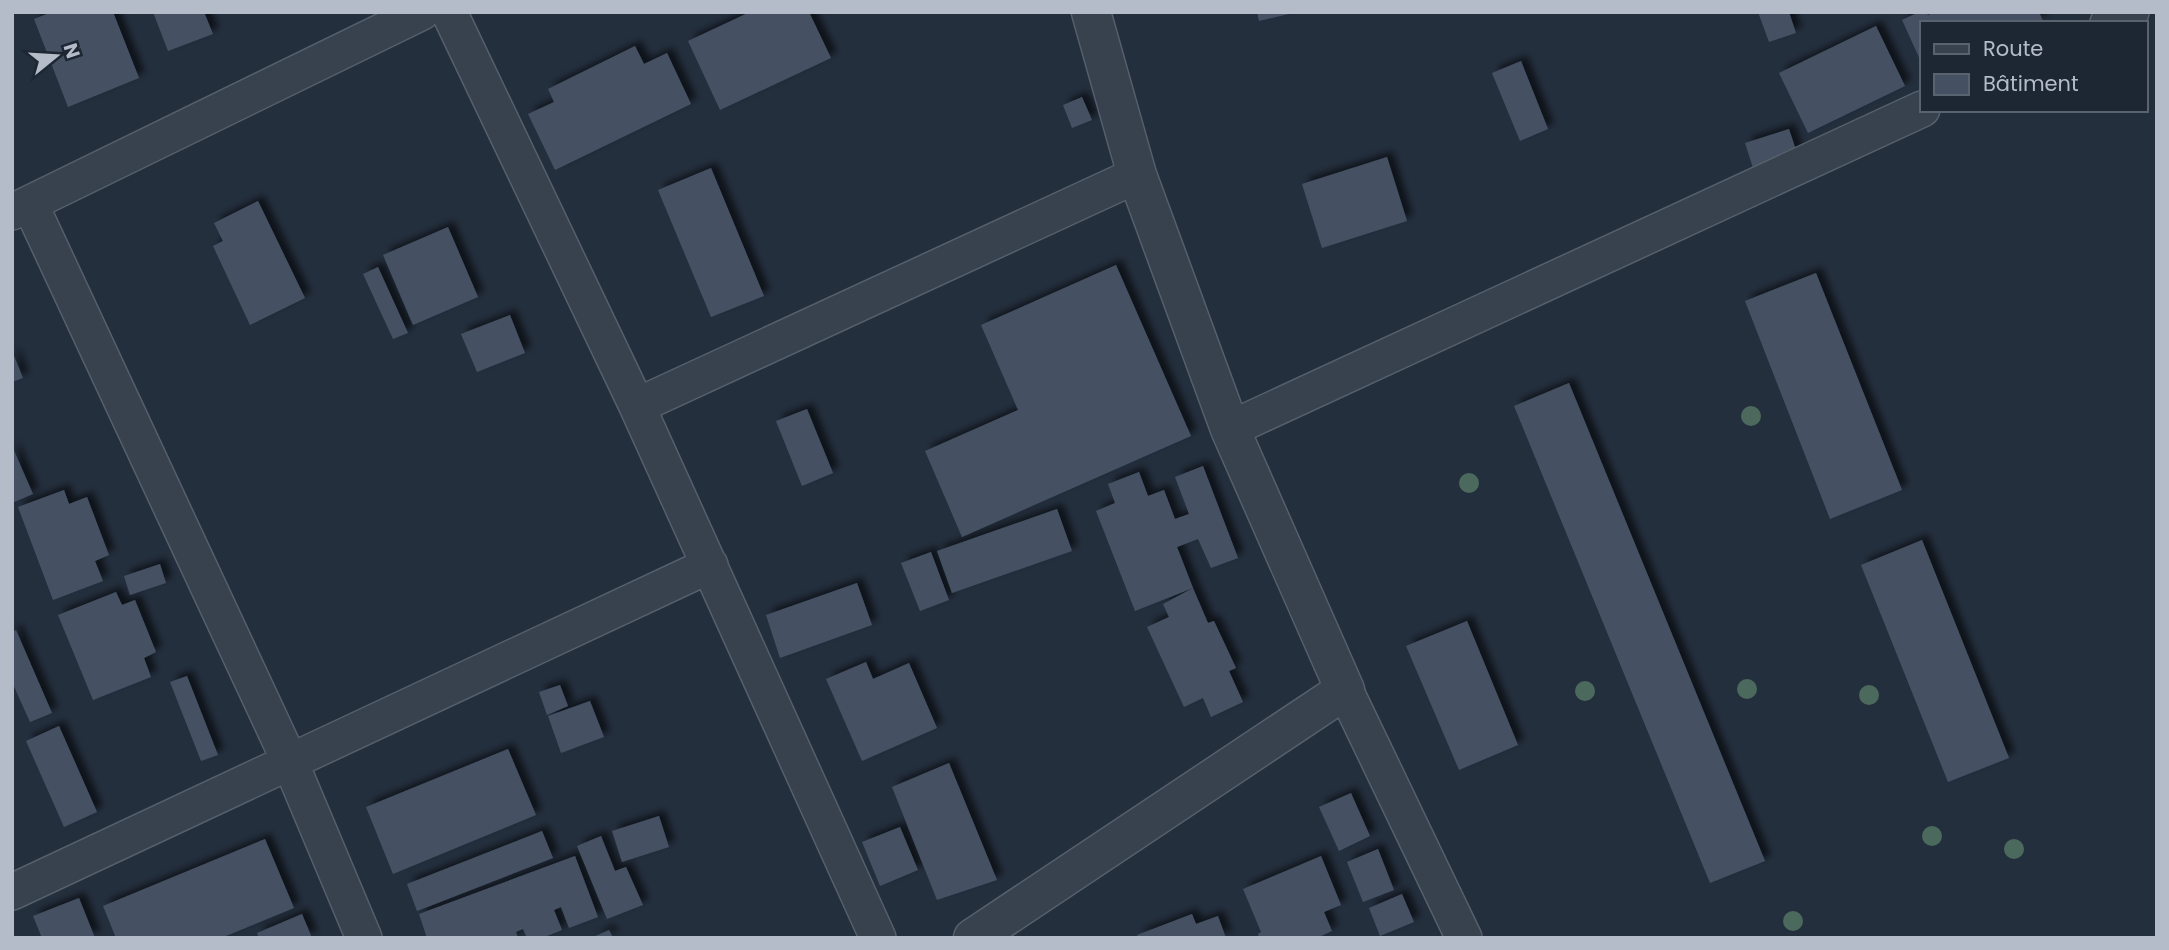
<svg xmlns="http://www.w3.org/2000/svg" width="2169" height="950" font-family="Poppins,sans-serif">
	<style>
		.building { fill: #455162; filter: url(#shadow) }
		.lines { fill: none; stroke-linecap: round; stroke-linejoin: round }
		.minor-casing { stroke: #565f6c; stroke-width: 38 }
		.tertiary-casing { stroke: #565f6c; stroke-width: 41 }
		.minor { stroke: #38414e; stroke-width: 35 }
		.tertiary { stroke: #38414e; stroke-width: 38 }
		.tree { fill: #4b6a5d }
	</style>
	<defs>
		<filter id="shadow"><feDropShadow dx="6" dy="-6" stdDeviation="3.5" flood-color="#0009"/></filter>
	</defs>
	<rect width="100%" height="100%" fill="#242f3e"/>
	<path class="building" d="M52 12H113L139 78 68 107 34 19Z
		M153 12H204L213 34 168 51Z
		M750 12H809L831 58 720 110 688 41Z
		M1257 12H1293V13L1259 21Z
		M1758 12H1789L1796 33 1769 42Z
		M1919 12H1926L1928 15 1935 12H2039L2043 21 1922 23V64L1902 20Z
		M1876 26 1905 86 1808 133 1779 73Z
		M635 46 644 64 667 53 691 104 555 170 528 114 554 102 548 89Z
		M1521 61 1548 129 1520 141 1492 73Z
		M1082 97 1092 120 1072 128 1063 105Z
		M1789 129 1799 159 1755 174 1745 143Z
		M1387 157 1407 221 1322 248 1302 184Z
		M711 168 764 296 711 317 658 190Z
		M258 201 305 298 250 325 213 246 223 241 214 223Z
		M448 227 478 297 413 325 383 255Z
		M1116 265 1191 436 962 537 925 451 1018 410 981 325Z
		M378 267 408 333 393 339 363 274Z
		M1816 273 1902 490 1830 519 1745 301Z
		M510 315 525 353 477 372 461 334Z
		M12 351 23 378 12 382Z
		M1569 383 1765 861 1710 883 1514 406Z
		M807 409 833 473 802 486 776 421Z
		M12 446 33 494 12 503Z
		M1203 466 1238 558 1211 568 1198 539 1177 547 1193 588 1135 611 1096 511 1115 503 1108 484 1139 472 1148 496 1164 490 1175 519 1189 514 1175 477Z
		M64 490 69 504 87 497 109 555 95 561 103 581 53 600 18 507Z
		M1057 509 1072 551 952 593 937 551Z
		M1922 540 2009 758 1948 782 1861 565Z
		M931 552 949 600 920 611 901 563Z
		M160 564 166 583 130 595 124 576Z
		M857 583 872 625 780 658 766 615Z
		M1193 588 1208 623 1214 621 1236 668 1229 671 1243 702 1211 717 1203 698 1184 707 1147 627 1169 617 1163 604Z
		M116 592 122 605 135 600 156 652 144 658 151 677 93 700 58 615Z
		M1467 621 1518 745 1459 770 1406 646Z
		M16 630 52 713 30 722 12 682V632Z
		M866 662 873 679 909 663 937 728 862 761 826 679Z
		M187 676 218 755 201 761 170 682Z
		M560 685 568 706 547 715 539 692Z
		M590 701 604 737 561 753 548 716Z
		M59 726 97 812 64 827 26 741Z
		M508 749 536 815 393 874 366 807Z
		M949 763 997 880 937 900 892 787Z
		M1351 793 1370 836 1339 851 1319 807Z
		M659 816 669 847 622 862 612 831Z
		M900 827 918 870 880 886 862 842Z
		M542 831 553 858 417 911 407 884Z
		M601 836 615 871 626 867 643 905 607 919 577 846Z
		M265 839 294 908 221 938H116L103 906Z
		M1378 849 1394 890 1363 902 1347 862Z
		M575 856 598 917 569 928 561 907 554 910 562 930 542 938H527L523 929 516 932 518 938H427L419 914Z
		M1321 856 1341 905 1324 912 1332 931 1317 938H1259L1258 934 1261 932 1243 889Z
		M1402 894 1414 922 1380 936 1369 908Z
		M79 898 95 938H42L33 916Z
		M302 914 312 938H259L257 933Z
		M1192 914 1196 924 1218 916 1226 938H1138L1137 935Z
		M609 930 613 938H591Z"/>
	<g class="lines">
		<defs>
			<path id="minor" d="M449 12 637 406 878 938
				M2108 23 2131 12
				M30 204 290 762 364 938
				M12 212 422 12
				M637 406 1137 175
				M1230 429 1922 109
				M1345 690 1464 938
				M12 892 710 565"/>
			<path id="tertiary" d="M973 938 1345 690 1230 429 1137 175 1091 12"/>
		</defs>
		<use href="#minor" class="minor-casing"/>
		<use href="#tertiary" class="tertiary-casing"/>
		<use href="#minor" class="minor"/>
		<use href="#tertiary" class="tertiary"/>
	</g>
	<g class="tree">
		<circle cx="1751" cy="416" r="10"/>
		<circle cx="1469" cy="483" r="10"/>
		<circle cx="1747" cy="689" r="10"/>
		<circle cx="1585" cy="691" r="10"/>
		<circle cx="1869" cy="695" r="10"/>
		<circle cx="1932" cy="836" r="10"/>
		<circle cx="2014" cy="849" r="10"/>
		<circle cx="1793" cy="921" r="10"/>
	</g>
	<rect width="2169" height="950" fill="none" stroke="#b4bcc9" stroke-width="28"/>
	<rect x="1920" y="21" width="228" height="91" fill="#1d2633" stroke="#59626f" stroke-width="2"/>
	<rect x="1934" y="44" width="35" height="10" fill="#38414e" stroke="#59626f" stroke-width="2"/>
	<text x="1983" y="56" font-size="21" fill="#b4bcc9">Route</text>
	<rect x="1934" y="74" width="35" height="21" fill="#455162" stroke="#59626f" stroke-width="2"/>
	<text x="1983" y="91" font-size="21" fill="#b4bcc9">Bâtiment</text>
	<g transform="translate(56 56) rotate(72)" stroke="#1d2633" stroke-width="5" paint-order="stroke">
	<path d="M0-5L12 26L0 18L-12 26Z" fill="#b4bcc9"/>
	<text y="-10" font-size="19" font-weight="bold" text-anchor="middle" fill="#b4bcc9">N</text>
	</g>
</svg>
